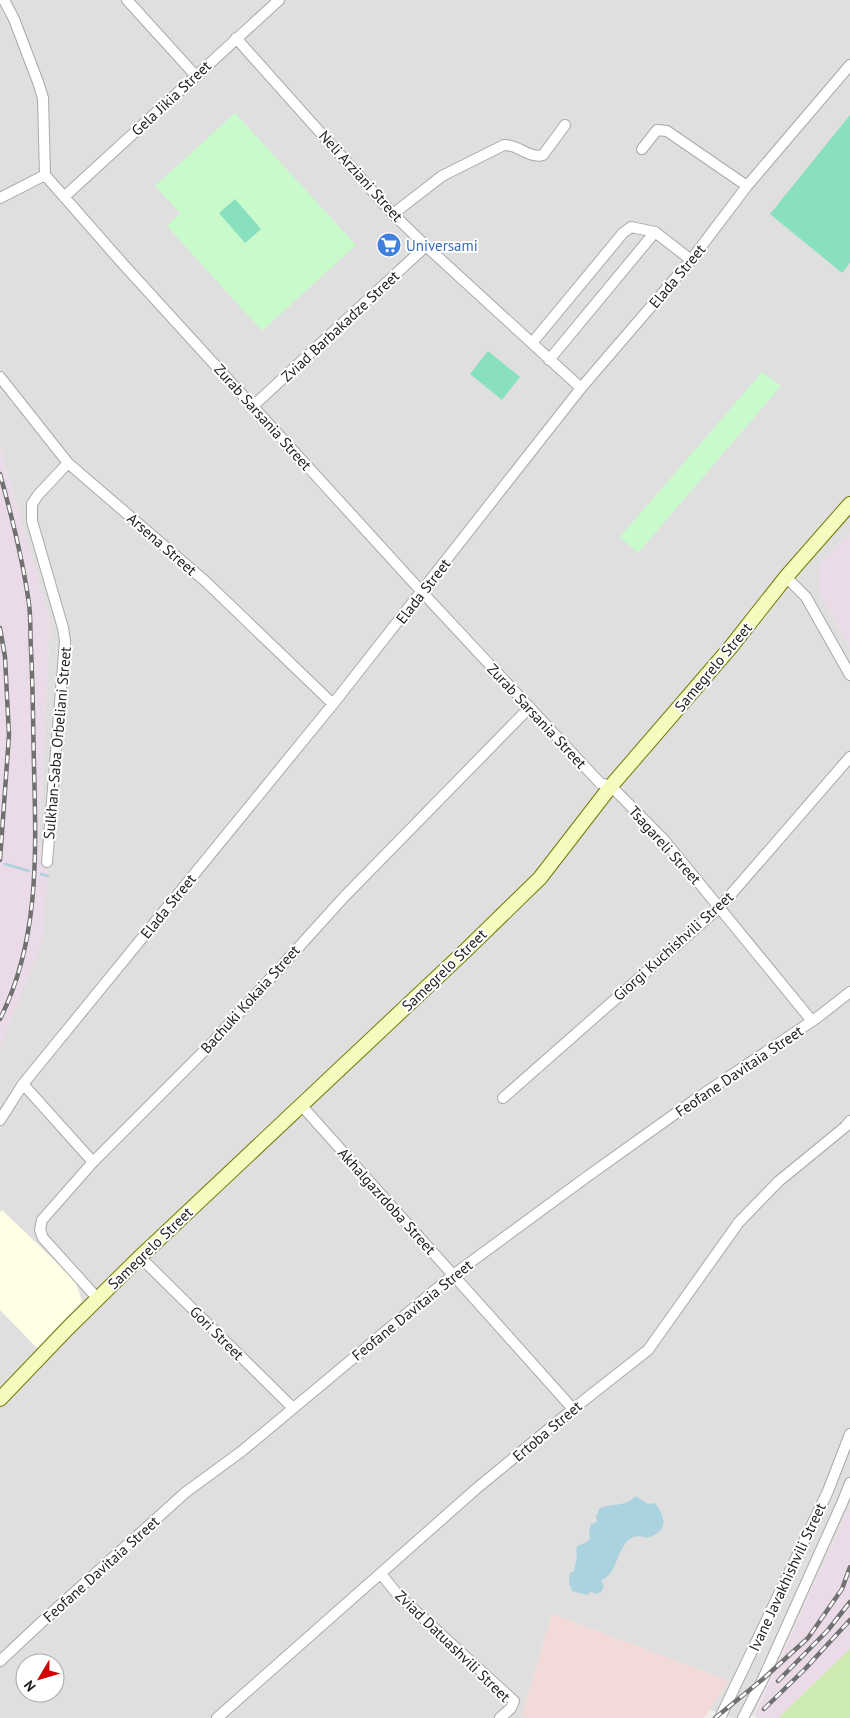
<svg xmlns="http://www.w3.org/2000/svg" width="850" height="1718" font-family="'PT Sans',sans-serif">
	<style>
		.residential { fill: #e0dfdf; fill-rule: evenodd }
		.commercial { fill: #f2dad9 }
		.industrial { fill: #ebdbe8 }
		.education { fill: #ffffe5 }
		.grass { fill: #cdebb0 }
		.park { fill: #c8facc }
		.pitch { fill: #88e0be }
		.water { fill: #aad3df }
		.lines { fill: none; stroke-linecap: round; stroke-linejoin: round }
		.stream { stroke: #aad3df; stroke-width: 2.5 }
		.street-casing { stroke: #a9a9a9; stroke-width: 12 }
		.secondary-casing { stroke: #707d05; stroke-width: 16 }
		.street { stroke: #fff; stroke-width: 10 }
		.secondary { stroke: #f7fabf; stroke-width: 14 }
		.rail-casing { stroke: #707070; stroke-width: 4.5 }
		.rail { stroke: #fff; stroke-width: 2.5; stroke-dasharray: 8; stroke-linecap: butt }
		.labels { text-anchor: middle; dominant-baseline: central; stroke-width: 4; stroke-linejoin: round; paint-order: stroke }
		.street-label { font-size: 15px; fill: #222; stroke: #fff }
		.shop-label { font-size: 15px; fill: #366cbe; stroke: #fff; text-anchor: start }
	</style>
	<rect width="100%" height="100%" fill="#f2efe9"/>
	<path class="residential" d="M0 0H850V532L819 565V592L850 648V1506L753 1716 747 1711 743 1718H734L710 1710 729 1681 552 1614 521 1718H0V1047L48 876 39 842 50 621 0 448ZM25 1663H55V1693H25Z"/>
	<path class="commercial" d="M552 1614 729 1681 710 1710 703 1718H521Z"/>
	<path class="industrial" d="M0 448 50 621 39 842 48 876 41 945 0 1047Z
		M850 532V648L819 592V565Z
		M850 1506V1649L778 1718H758L754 1716Z"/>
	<path class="education" d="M2 1210 75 1280 82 1301 37 1348 0 1310V1212Z"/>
	<path class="grass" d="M850 1649V1718H778Z"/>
	<path class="park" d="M235 113 356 245 262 331 167 226 180 213 155 186Z
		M762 372 781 386 638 553 620 537Z"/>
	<path class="pitch" d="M850 115V263L842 273 770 214Z
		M235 199 261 229 245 243 219 213Z
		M488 351 520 377 502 400 470 374Z"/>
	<path class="water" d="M635 1496 648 1504 655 1503C667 1519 668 1531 647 1538 620 1528 621 1563 608 1576 606 1578 604 1579 601 1580L604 1587 601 1592 596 1594 590 1591 588 1595 572 1591 571 1587 569 1584 570 1573 574 1571 577 1557 576 1552 577 1546 587 1542 590 1538 589 1531 591 1524 597 1522 596 1515 598 1513 599 1509C611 1502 626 1508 635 1496Z"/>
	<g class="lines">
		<path class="stream" d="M5 864 29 871
			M41 874 48 876"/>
		<defs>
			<path id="street" d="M4 0 14 19 38 82 43 98 45 175 123 264 422 592 600 783 611 786 664 840 812 1021
				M127 0 196 76
				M236 38 393 214 426 246 581 388
				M642 149 657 130 667 131 747 186
				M64 197 279 0
				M0 198 45 175
				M393 214 442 176 504 145C518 144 529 159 543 155L565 125
				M532 343 623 233 631 227 655 232 691 260
				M549 360 655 232
				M0 377 68 463 205 581 333 704
				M253 406 426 246
				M786 577 806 597 850 675
				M47 862 65 641 63 628 32 521V504L38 495 68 463
				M23 1084 93 1162
				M503 1098 720 907 850 757
				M301 1105 573 1409
				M0 1120 23 1084 333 704 581 388 691 260 747 186 850 65
				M140 1257 293 1408
				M98 1299 43 1238 40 1230 42 1220 93 1162 211 1044 344 897 530 707
				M381 1574 398 1595 514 1701 511 1708 500 1718
				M0 1661 46 1618 186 1492 242 1451 453 1275 588 1176 693 1101 818 1017 850 992
				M217 1718 476 1489 573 1409 648 1350 739 1222 779 1181 845 1127 850 1121
				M720 1718 828 1491 850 1434
				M743 1718 763 1679 843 1501 850 1483"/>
			<path id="secondary" d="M0 1399 68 1328 140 1257 463 953 540 878 611 786 730 648 786 577 850 504"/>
		</defs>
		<use href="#street" class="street-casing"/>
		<use href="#secondary" class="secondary-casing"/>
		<use href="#street" class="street"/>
		<use href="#secondary" class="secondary"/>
		<defs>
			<path id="rail" d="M0 474C12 517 23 560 29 604 31 619 30 634 31 649 33 688 33 727 34 766 36 852 40 940 0 1019
				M0 628 5 657 9 735 0 860
				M778 1681 828 1630 850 1602
				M764 1709 805 1669 850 1620
				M715 1718 763 1679 808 1638 842 1589 850 1567"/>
		</defs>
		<use href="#rail" class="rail-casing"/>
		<use href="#rail" class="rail"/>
	</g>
	<defs>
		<symbol id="supermarket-disc" viewBox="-11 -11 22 22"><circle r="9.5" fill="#3f7fe0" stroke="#fff"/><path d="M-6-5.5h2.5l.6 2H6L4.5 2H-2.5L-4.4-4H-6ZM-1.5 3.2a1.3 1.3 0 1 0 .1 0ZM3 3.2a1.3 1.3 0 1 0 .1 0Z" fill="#fff"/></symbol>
	</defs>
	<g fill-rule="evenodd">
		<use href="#supermarket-disc" x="375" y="231" width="28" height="28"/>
	</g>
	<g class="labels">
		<g class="street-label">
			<text transform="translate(171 98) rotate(-43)">Gela Jikia Street</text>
			<text transform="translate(361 176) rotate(48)">Neli Arziani Street</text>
			<text transform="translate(677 276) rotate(-50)">Elada Street</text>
			<text transform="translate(340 326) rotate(-43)">Zviad Barbakadze Street</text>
			<text transform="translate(263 417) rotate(48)">Zurab Sarsania Street</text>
			<text transform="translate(162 544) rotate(41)">Arsena Street</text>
			<text transform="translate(423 591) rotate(-52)">Elada Street</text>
			<text transform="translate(713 667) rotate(-50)">Samegrelo Street</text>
			<text transform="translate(537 716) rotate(47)">Zurab Sarsania Street</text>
			<text transform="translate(57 743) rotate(-85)">Sulkhan-Saba Orbeliani Street</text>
			<text transform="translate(665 845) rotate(48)">Tsagareli Street</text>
			<text transform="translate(168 906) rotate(-51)">Elada Street</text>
			<text transform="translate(673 946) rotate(-42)">Giorgi Kuchishvili Street</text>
			<text transform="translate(444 970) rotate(-44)">Samegrelo Street</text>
			<text transform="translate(250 999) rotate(-48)">Bachuki Kokaia Street</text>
			<text transform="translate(739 1071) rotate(-34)">Feofane Davitaia Street</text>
			<text transform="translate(387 1201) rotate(48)">Akhalgazrdoba Street</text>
			<text transform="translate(150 1248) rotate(-44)">Samegrelo Street</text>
			<text transform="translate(412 1310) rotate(-39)">Feofane Davitaia Street</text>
			<text transform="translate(217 1333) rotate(45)">Gori Street</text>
			<text transform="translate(547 1431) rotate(-40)">Ertoba Street</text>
			<text transform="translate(101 1569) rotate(-42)">Feofane Davitaia Street</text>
			<text transform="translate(787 1577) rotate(-65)">Ivane Javakhishvili Street</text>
			<text transform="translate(453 1646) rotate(44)">Zviad Datuashvili Street</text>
		</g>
		<g class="shop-label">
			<text x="406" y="245">Universami</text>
		</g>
	</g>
	<g transform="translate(40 1678) rotate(232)"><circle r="24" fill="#ffffff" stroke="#a7a7a7"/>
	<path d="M0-4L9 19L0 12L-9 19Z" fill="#d40000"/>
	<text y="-8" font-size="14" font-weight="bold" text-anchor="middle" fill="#222222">N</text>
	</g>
</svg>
